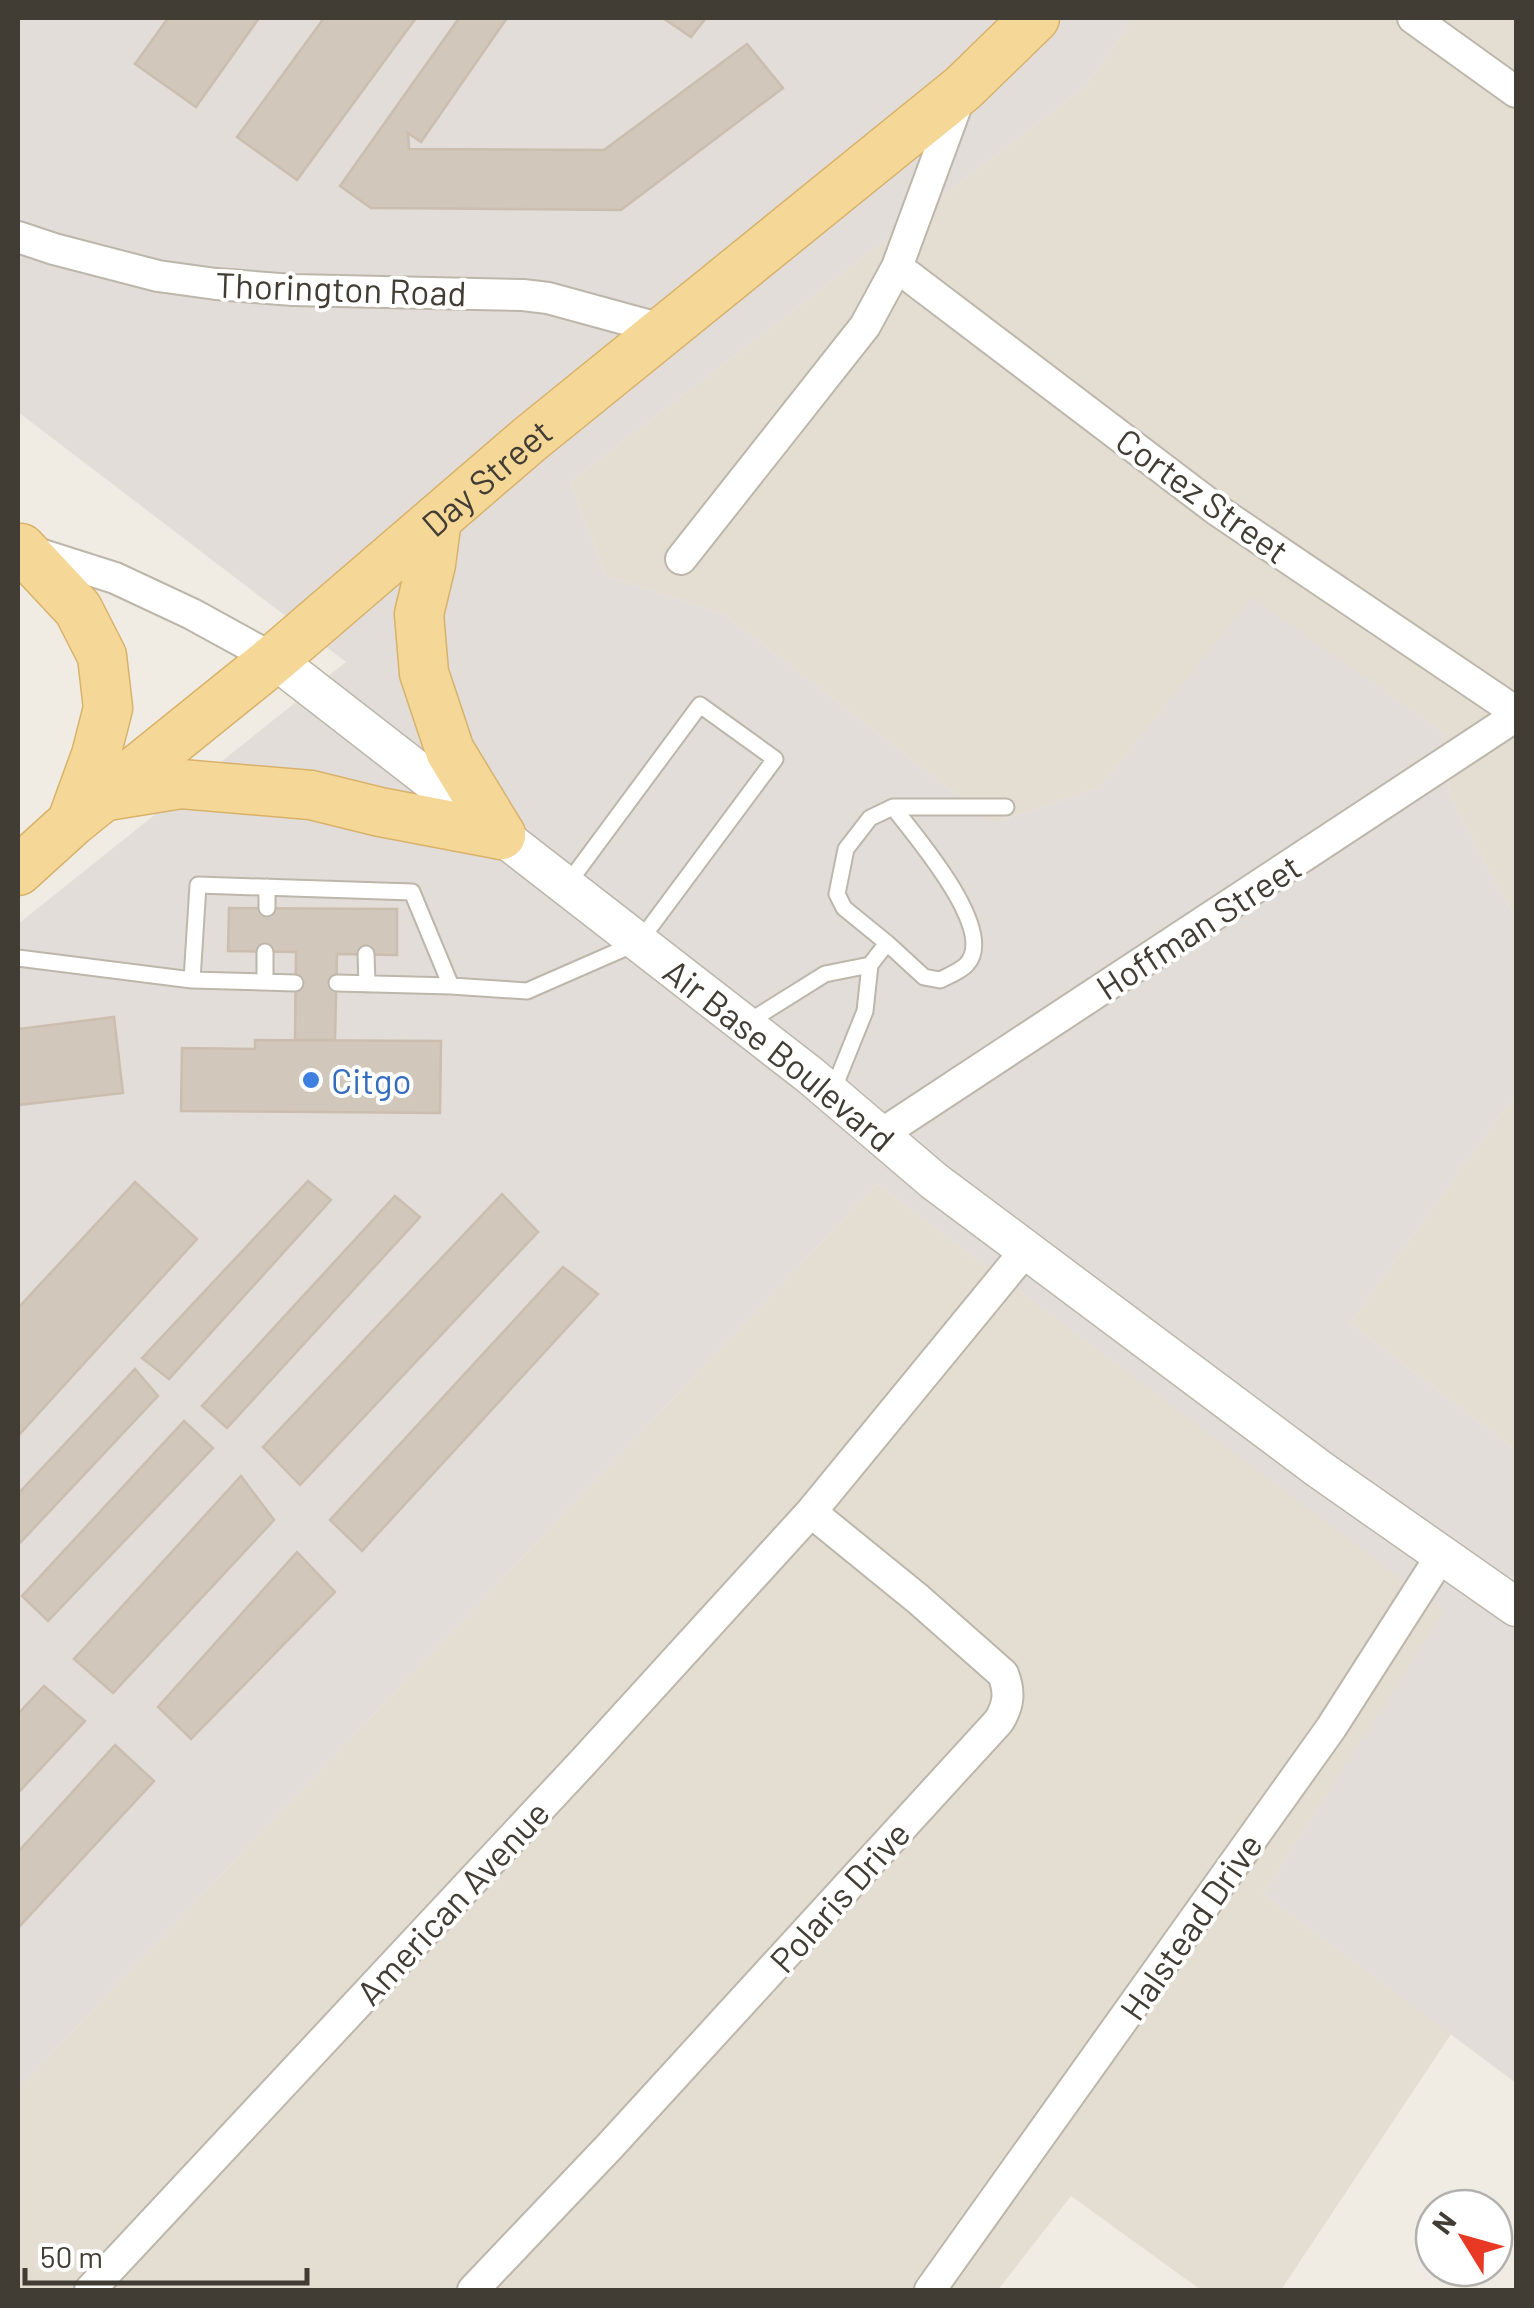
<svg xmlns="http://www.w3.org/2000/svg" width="1534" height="2308" font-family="Barlow,sans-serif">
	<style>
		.residential { fill: #e4ddd2 }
		.industrial { fill: #e2ddd9 }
		.building { fill: #d1c7ba; stroke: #cbbeae; stroke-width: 2.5 }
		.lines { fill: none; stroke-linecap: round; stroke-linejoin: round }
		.service-casing { stroke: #bdb6aa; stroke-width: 19 }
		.minor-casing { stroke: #bdb6aa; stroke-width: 34 }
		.tertiary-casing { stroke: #bdb6aa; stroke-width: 41 }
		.primary-casing { stroke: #d8b26a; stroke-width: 51 }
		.service { stroke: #fff; stroke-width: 15 }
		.minor { stroke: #fff; stroke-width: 30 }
		.tertiary { stroke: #fff; stroke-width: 38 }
		.primary { stroke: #f5d798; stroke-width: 48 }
		.shop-dot { fill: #3f7fe0; stroke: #fff; stroke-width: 4 }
		.labels { text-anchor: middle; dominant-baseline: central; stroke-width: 8; stroke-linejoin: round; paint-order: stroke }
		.street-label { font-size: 35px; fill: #413c34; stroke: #fff }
		.shop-label { font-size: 35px; fill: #366cbe; stroke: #fff; text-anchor: start }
	</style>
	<rect width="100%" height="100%" fill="#f0ece4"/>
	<path class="residential" d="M1134 18H1516V920L1450 796 1442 731 1252 599 1100 787 994 823 724 614 606 576 570 482 1086 86Z
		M1516 1094V1450L1350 1323Z
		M877 1184 1445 1611 1263 1894 1451 2034 1281 2290H1201L1071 2196 998 2290H18V2089Z"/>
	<path class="industrial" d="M18 18H1134L1086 86 570 482 606 576 724 614 994 823 1100 787 1252 598 1442 731 1450 796 1516 920V1094L1350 1323 1516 1450V2083L1263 1894 1444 1611 877 1184 18 2089V924L346 662 18 412Z"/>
	<path class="building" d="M168 18H259L196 107 135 64Z
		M324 18H416L297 180 237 137Z
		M459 18H507L421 142 408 133 409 149 604 150 747 44 783 88 621 210 371 208 340 186Z
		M663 18H706L691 37Z
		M229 908 397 909V955L337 954 335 1040H295L296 952 228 951Z
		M114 1017 123 1093 18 1105V1029Z
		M255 1040 441 1041 440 1113 181 1111 182 1048 255 1049Z
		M308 1181 331 1200 169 1379 142 1358Z
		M135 1182 197 1239 18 1436V1308Z
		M502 1194 538 1232 300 1485 263 1447Z
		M395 1196 420 1217 227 1428 202 1406Z
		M563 1267 598 1294 362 1551 330 1520Z
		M135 1369 158 1396 18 1545V1494Z
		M184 1421 213 1448 48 1621 22 1596Z
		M241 1476 274 1520 113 1693 74 1659Z
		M297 1552 335 1592 191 1739 158 1707Z
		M44 1686 85 1721 18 1793V1714Z
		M115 1745 154 1781 18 1928V1852Z"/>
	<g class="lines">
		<defs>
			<path id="service" d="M267 908V887
				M887 943 924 977 940 980C948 976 961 971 967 964 998 930 914 835 893 807
				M366 954 367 984
				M18 958 192 980 295 983
				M870 965 887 943 844 908 837 894 846 849 870 818 893 807H1006
				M192 980 198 885 412 892 451 986
				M265 982V952
				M337 983 451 986 527 991 639 942 775 759 700 705 566 886
				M745 1024 825 974 870 965 865 1011 832 1093"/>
			<path id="minor" d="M1413 18 1516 92
				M18 237 54 249 158 276 216 284 293 290 523 295 548 298 665 330
				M897 267 1217 510 1516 712
				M30 551 115 578 192 614 274 659
				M681 559 865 326 897 267 960 96
				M880 1135 1516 716
				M90 2290 585 1760 811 1512 1026 1250
				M473 2290 610 2146 999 1721C1009 1704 1010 1692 1003 1674L918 1599 811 1512
				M930 2290 1331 1728 1441 1556"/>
			<g id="tertiary">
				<path id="s1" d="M274 659 811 1076 934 1181 1319 1469 1516 1607"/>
			</g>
			<g id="primary">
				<path d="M437 519 431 564 419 614 424 673 450 751 501 835"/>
				<path d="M21 548 78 609 102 656 108 708 96 755 72 821"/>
				<path d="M107 796 181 784 311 795 380 812 501 835"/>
				<path id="s2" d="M18 871 72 822 274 659 530 439 963 88 1035 18"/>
			</g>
		</defs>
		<use href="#service" class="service-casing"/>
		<use href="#minor" class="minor-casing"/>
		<use href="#tertiary" class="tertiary-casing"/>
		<use href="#primary" class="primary-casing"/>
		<use href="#service" class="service"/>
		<use href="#minor" class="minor"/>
		<use href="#tertiary" class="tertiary"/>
		<use href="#primary" class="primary"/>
	</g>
	<circle class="shop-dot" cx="311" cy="1080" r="10"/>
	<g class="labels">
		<g class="street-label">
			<text transform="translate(341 288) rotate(2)">Thorington Road</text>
			<text stroke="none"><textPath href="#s2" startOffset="612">Day Street</textPath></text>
			<text transform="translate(1203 495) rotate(36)">Cortez Street</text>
			<text transform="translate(1198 926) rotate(-33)">Hoffman Street</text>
			<text stroke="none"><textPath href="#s1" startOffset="642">Air Base Boulevard</textPath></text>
			<text transform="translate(839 1896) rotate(-48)">Polaris Drive</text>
			<text transform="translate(452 1902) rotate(-47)">American Avenue</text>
			<text transform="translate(1190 1926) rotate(-55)">Halstead Drive</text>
		</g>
		<g class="shop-label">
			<text x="331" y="1080">Citgo</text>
		</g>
	</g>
	<rect width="1534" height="2308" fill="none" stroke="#413c34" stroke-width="40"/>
	<g transform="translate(1464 2238) rotate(307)"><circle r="48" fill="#ffffff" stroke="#b3b1ae" stroke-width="2.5"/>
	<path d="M0-8L18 38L0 25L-18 38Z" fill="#e73924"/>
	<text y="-15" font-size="28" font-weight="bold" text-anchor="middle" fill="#413c34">N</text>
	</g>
	<path d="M25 2268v15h282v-15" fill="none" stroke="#413c34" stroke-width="5"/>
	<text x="40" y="2268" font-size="30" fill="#413c34" stroke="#ffffff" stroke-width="8" paint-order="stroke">50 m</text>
</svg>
